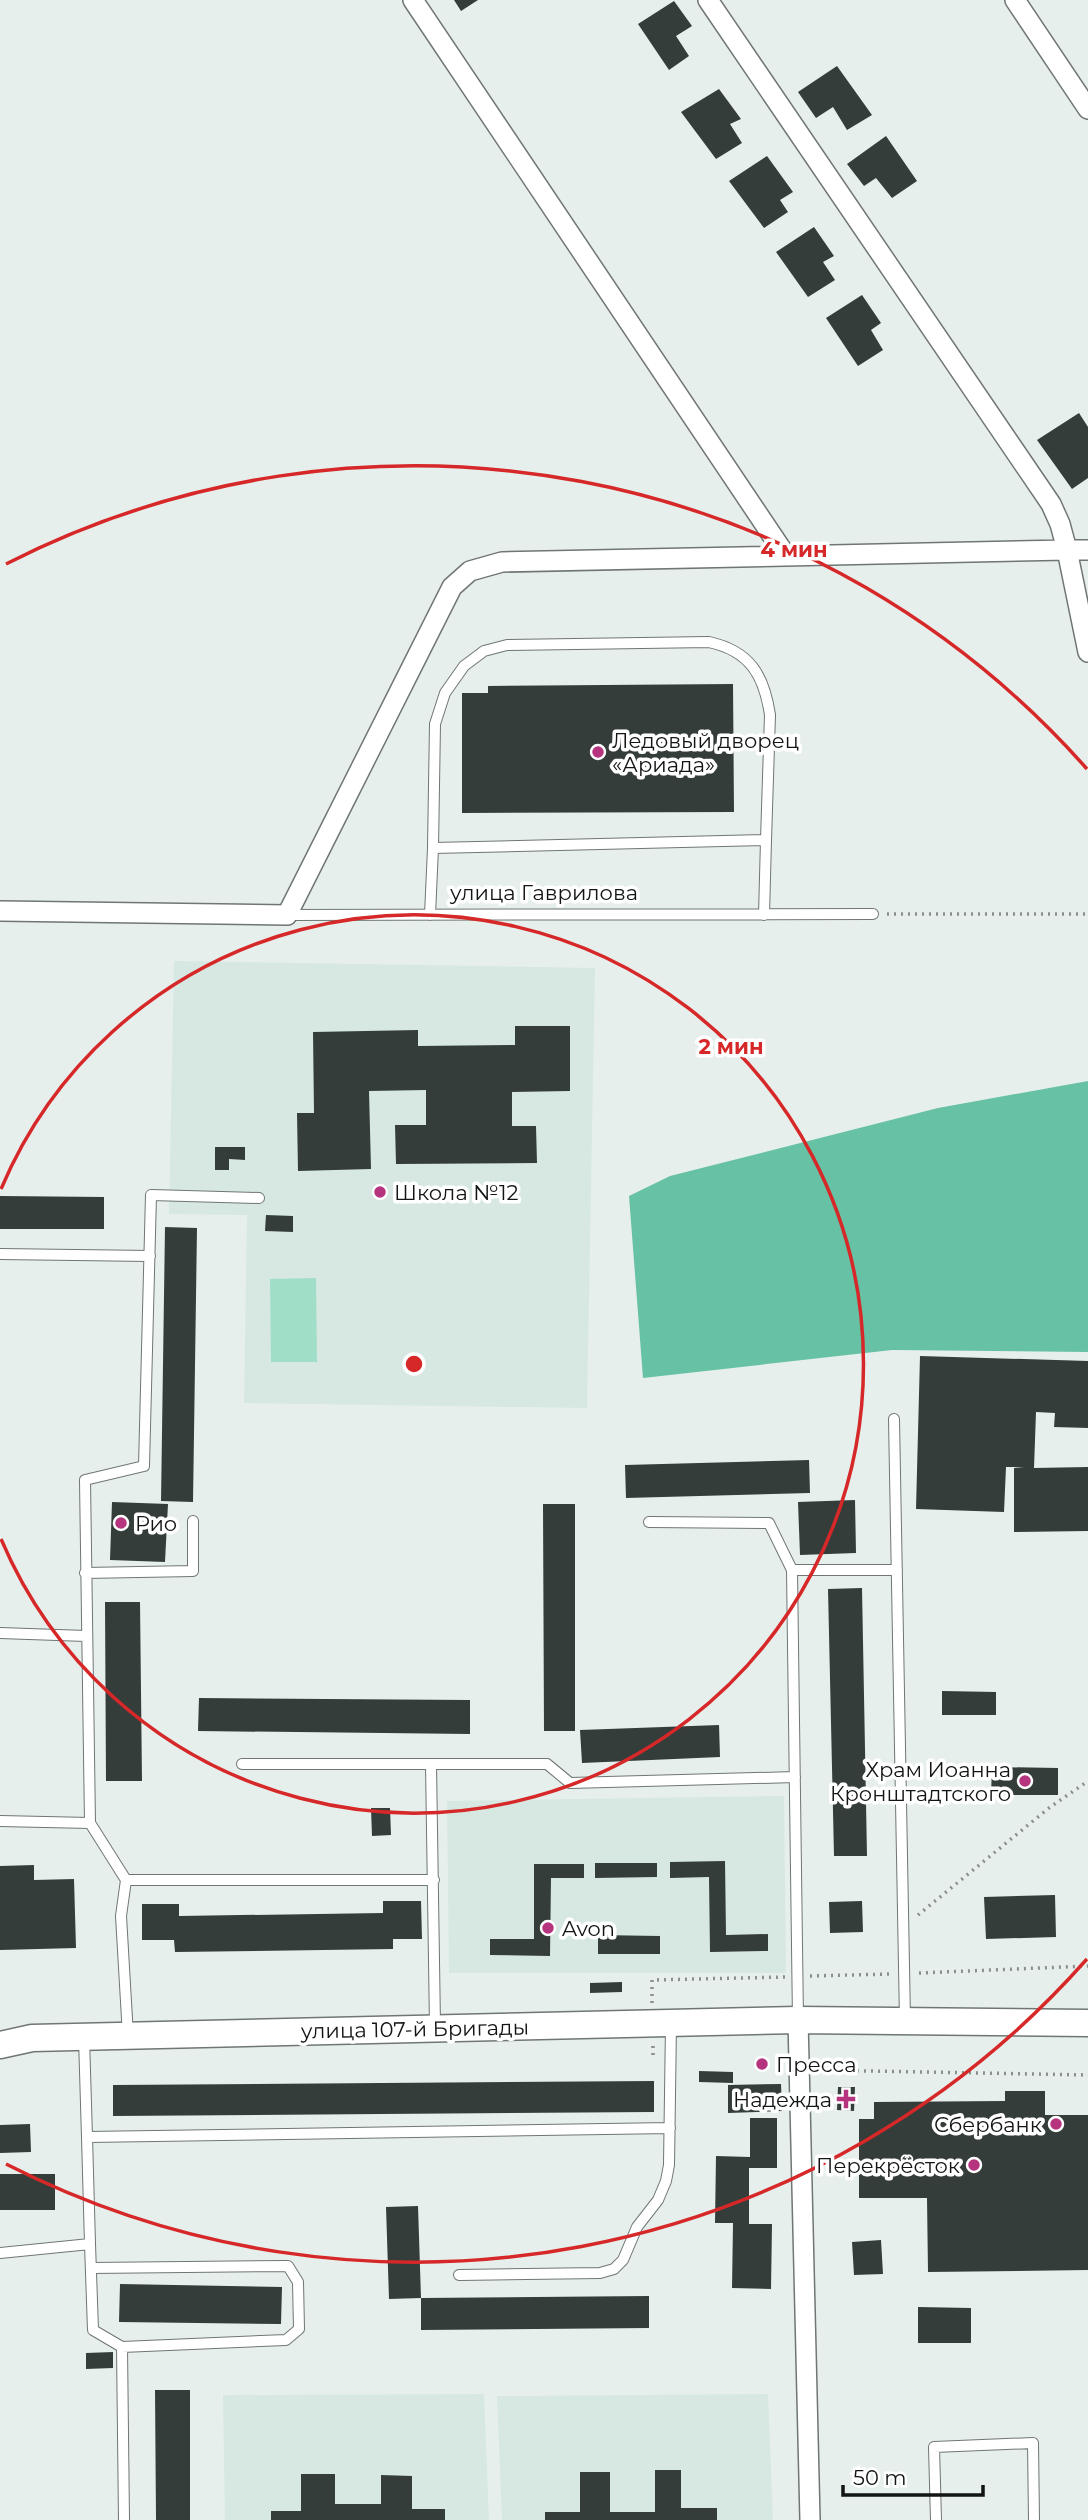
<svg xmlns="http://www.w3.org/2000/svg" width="1088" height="2520" font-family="Montserrat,sans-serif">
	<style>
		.built { fill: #d6e8e1 }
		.green { fill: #a1dec8 }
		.forest { fill: #67c1a4 }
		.building { fill: #353d3a }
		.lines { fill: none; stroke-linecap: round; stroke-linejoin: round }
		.service-casing { stroke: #6f7673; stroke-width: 12 }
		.minor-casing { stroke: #6f7673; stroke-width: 22 }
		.secondary-casing { stroke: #6f7673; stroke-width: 29 }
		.path { stroke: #898f8d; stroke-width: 3.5; stroke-dasharray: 2 5; stroke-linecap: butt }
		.service { stroke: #fff; stroke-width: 10 }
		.minor { stroke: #fff; stroke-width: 19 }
		.secondary { stroke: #fff; stroke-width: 26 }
		.ring { fill: none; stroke: #d62828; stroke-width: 3.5 }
		.poi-dot { fill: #b5347d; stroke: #fff; stroke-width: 2.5 }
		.labels { text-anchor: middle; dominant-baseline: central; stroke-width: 7; stroke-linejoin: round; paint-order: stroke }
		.poi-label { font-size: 21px; fill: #121514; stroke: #fff; text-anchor: start }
		.street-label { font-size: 21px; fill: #121514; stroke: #fff }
		.centre { fill: #d62828; stroke: #fff; stroke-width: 3.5 }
		.ring-label { font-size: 21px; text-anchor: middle; font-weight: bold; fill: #d62828; stroke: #fff; stroke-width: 7; stroke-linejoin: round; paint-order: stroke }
	</style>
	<rect width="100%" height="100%" fill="#e7efec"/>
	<path class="built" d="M174 961 595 968 587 1408 244 1403 247 1215 169 1214Z
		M784 1796 786 1973H449L447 1801Z
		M484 2394 489 2520H225L223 2395Z
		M768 2394 773 2520H502L497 2396Z"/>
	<path class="green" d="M316 1278 317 1362H271L270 1279Z"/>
	<path class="forest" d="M1088 1081V1352L892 1350 643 1378 629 1196 670 1176 938 1108Z"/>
	<path class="building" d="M454 0H478L461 11Z
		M674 1 692 26 676 36 689 56 669 70 638 24Z
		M837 66 872 115 847 130 833 107 816 118 798 92Z
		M719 89 741 119 730 124 742 143 716 159 681 112Z
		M886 136 917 181 892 198 876 178 864 186 847 164Z
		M767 156 793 192 780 200 788 212 764 228 729 181Z
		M814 227 834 256 823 262 835 280 808 297 776 252Z
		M862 295 881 323 871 330 883 350 858 366 826 318Z
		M1079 413 1088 427V478L1072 489 1037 440Z
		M733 684 734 812 462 813V693H488V686Z
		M515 1026H570V1091L512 1092V1126H536L537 1163 396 1164 395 1125H426V1090L369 1091 371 1169 298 1171 297 1113H314L313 1032 418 1030V1046L515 1045Z
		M215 1147H245V1160L229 1159V1170H215Z
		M0 1196 104 1197V1229H0Z
		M266 1215 293 1216V1232L265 1231Z
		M165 1227 197 1228 193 1502 161 1501Z
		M920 1356 1088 1361V1428L1054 1427 1055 1413 1036 1412 1034 1468 1088 1467V1531L1014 1532V1468L1024 1467H1006L1004 1512 916 1509Z
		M809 1460 810 1493 626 1498 625 1465Z
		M855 1500 856 1553 800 1555 798 1502Z
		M112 1502 168 1504 165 1562 110 1560Z
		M543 1504H575V1731H544Z
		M862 1588 867 1856H834L828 1589Z
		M105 1602H140L142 1781H106Z
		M942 1691 996 1692V1715H942Z
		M199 1698 470 1700V1734L198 1731Z
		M719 1725 720 1757 582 1763 580 1730Z
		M992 1767 1058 1768V1795H991Z
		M371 1808H390L391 1835 372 1836Z
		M725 1861 726 1935 768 1934V1951L710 1952 709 1877 670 1878V1862Z
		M595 1863H657V1877L595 1878Z
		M534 1864H584V1878H551L550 1956 490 1955V1939H534Z
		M34 1865V1880L74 1879 76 1948 0 1950V1866Z
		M1055 1895 1056 1937 986 1939 984 1897Z
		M383 1901H421L422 1939H393V1949L175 1952 174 1940H142V1904H179V1916L383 1913Z
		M862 1901 863 1932 830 1933 829 1902Z
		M598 1935 660 1936V1954H598Z
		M622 1982V1992L590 1993V1983Z
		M699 2071 733 2072V2083L699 2082Z
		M654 2081V2112L113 2116V2085Z
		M781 2084 782 2111 728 2113V2085Z
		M838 2087H855L854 2111 837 2110Z
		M1005 2091H1045V2115H1088V2270L928 2272 927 2198H859V2119H874V2102L1005 2101Z
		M750 2118H777V2168H749V2224H772L771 2289 732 2288 733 2223H715L716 2156 750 2157Z
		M30 2124 31 2152 0 2153V2125Z
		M0 2174H55V2210H0Z
		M418 2206 421 2298 389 2299 386 2207Z
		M881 2240 883 2274 854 2275 852 2242Z
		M120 2284 282 2287 281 2324 119 2322Z
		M649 2296V2328L421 2330V2298Z
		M918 2307 971 2308V2343H918Z
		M113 2352V2368L86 2369V2353Z
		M155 2390H190V2520H156Z
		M655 2470H681V2508H717V2520H545V2512H580V2472H610V2512H655Z
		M301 2474H335V2504H381V2475L412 2476V2509H445V2520H271V2511H301Z"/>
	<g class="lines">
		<defs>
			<path id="service" d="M433 848 435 724 445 693 464 666 484 651 507 645 709 642C750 651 764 675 770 715L766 840
				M287 915 873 914
				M430 915 433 848 766 840 764 915
				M0 1254 150 1256
				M894 1419 905 2021
				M649 1522 769 1523 792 1570
				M85 1573 193 1571V1521
				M0 1633 86 1636
				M242 1764H547L570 1783 795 1777
				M431 1764 435 2026
				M0 1821 90 1823
				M126 1880 90 1823 85 1480 144 1466 151 1195 259 1198
				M798 2020 792 1570H897
				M128 2036 121 1916 126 1880H434
				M84 2038 87 2137 670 2128
				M90 2244 93 2330 122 2347 124 2520
				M0 2253 90 2244 87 2137
				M91 2268 288 2266 298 2282 299 2329 286 2340 122 2347
				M459 2275 600 2273 614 2269 623 2260 637 2227 658 2200 666 2181 669 2165 671 2024
				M936 2520 934 2447 1033 2443 1034 2520"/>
			<path id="minor" d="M413 0 786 556
				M708 0 1051 504 1060 524 1067 550H1088
				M1015 0 1088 109
				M0 911 287 915 452 587 470 571 502 562 1067 550 1088 652
				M798 2020 810 2520"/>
			<path id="secondary" d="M0 2045 32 2038 798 2020 1088 2023"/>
		</defs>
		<use href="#service" class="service-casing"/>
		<use href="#minor" class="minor-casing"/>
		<use href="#secondary" class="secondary-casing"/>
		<path class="path" d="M887 914H1088
			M918 1915 1049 1808 1088 1781
			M919 1973 1088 1966
			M810 1976 890 1974
			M652 2003V1980L785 1977
			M653 2046V2059
			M815 2070 1088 2075"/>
		<use href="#service" class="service"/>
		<use href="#minor" class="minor"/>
		<use href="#secondary" class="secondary"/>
	</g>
	<g class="ring">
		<path d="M1 1189A449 449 0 1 1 1 1539"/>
		<path d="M1087 1959A898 898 0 0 1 6 2164M6 564A898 898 0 0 1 1087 769"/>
	</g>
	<g class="poi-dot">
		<circle cx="598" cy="752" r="7"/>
		<circle cx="380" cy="1192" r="7"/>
		<circle cx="121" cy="1523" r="7"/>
		<circle cx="1025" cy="1781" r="7"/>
		<circle cx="548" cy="1928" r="7"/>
		<circle cx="762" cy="2064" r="7"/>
		<path d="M842.5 2088.5h7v7h7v7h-7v7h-7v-7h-7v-7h7z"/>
		<circle cx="1056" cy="2124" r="7"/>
		<circle cx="974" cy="2165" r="7"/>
	</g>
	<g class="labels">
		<g class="poi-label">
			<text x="612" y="740">Ледовый дворец<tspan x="612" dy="24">«Ариада»</tspan></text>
			<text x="394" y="1192">Школа №12</text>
			<text x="135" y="1523">Рио</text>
			<text x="1011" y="1769" text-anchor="end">Храм Иоанна<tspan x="1011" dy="24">Кронштадтского</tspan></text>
			<text x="562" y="1928">Avon</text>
			<text x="776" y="2064">Пресса</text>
			<text x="832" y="2099" text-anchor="end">Надежда</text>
			<text x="1042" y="2124" text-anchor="end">Сбербанк</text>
			<text x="960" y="2165" text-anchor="end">Перекрёсток</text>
		</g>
		<g class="street-label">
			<text x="544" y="892">улица Гаврилова</text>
			<text transform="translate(415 2029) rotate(-1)">улица 107-й Бригады</text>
		</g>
	</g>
	<circle cx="414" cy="1364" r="10" class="centre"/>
	<g class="ring-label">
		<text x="794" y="557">4 мин</text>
		<text x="731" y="1054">2 мин</text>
	</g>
	<path d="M843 2485v10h140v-10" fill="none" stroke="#121514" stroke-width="3.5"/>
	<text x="853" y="2485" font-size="21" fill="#121514" stroke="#ffffff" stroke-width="5" paint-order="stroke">50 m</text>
</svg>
